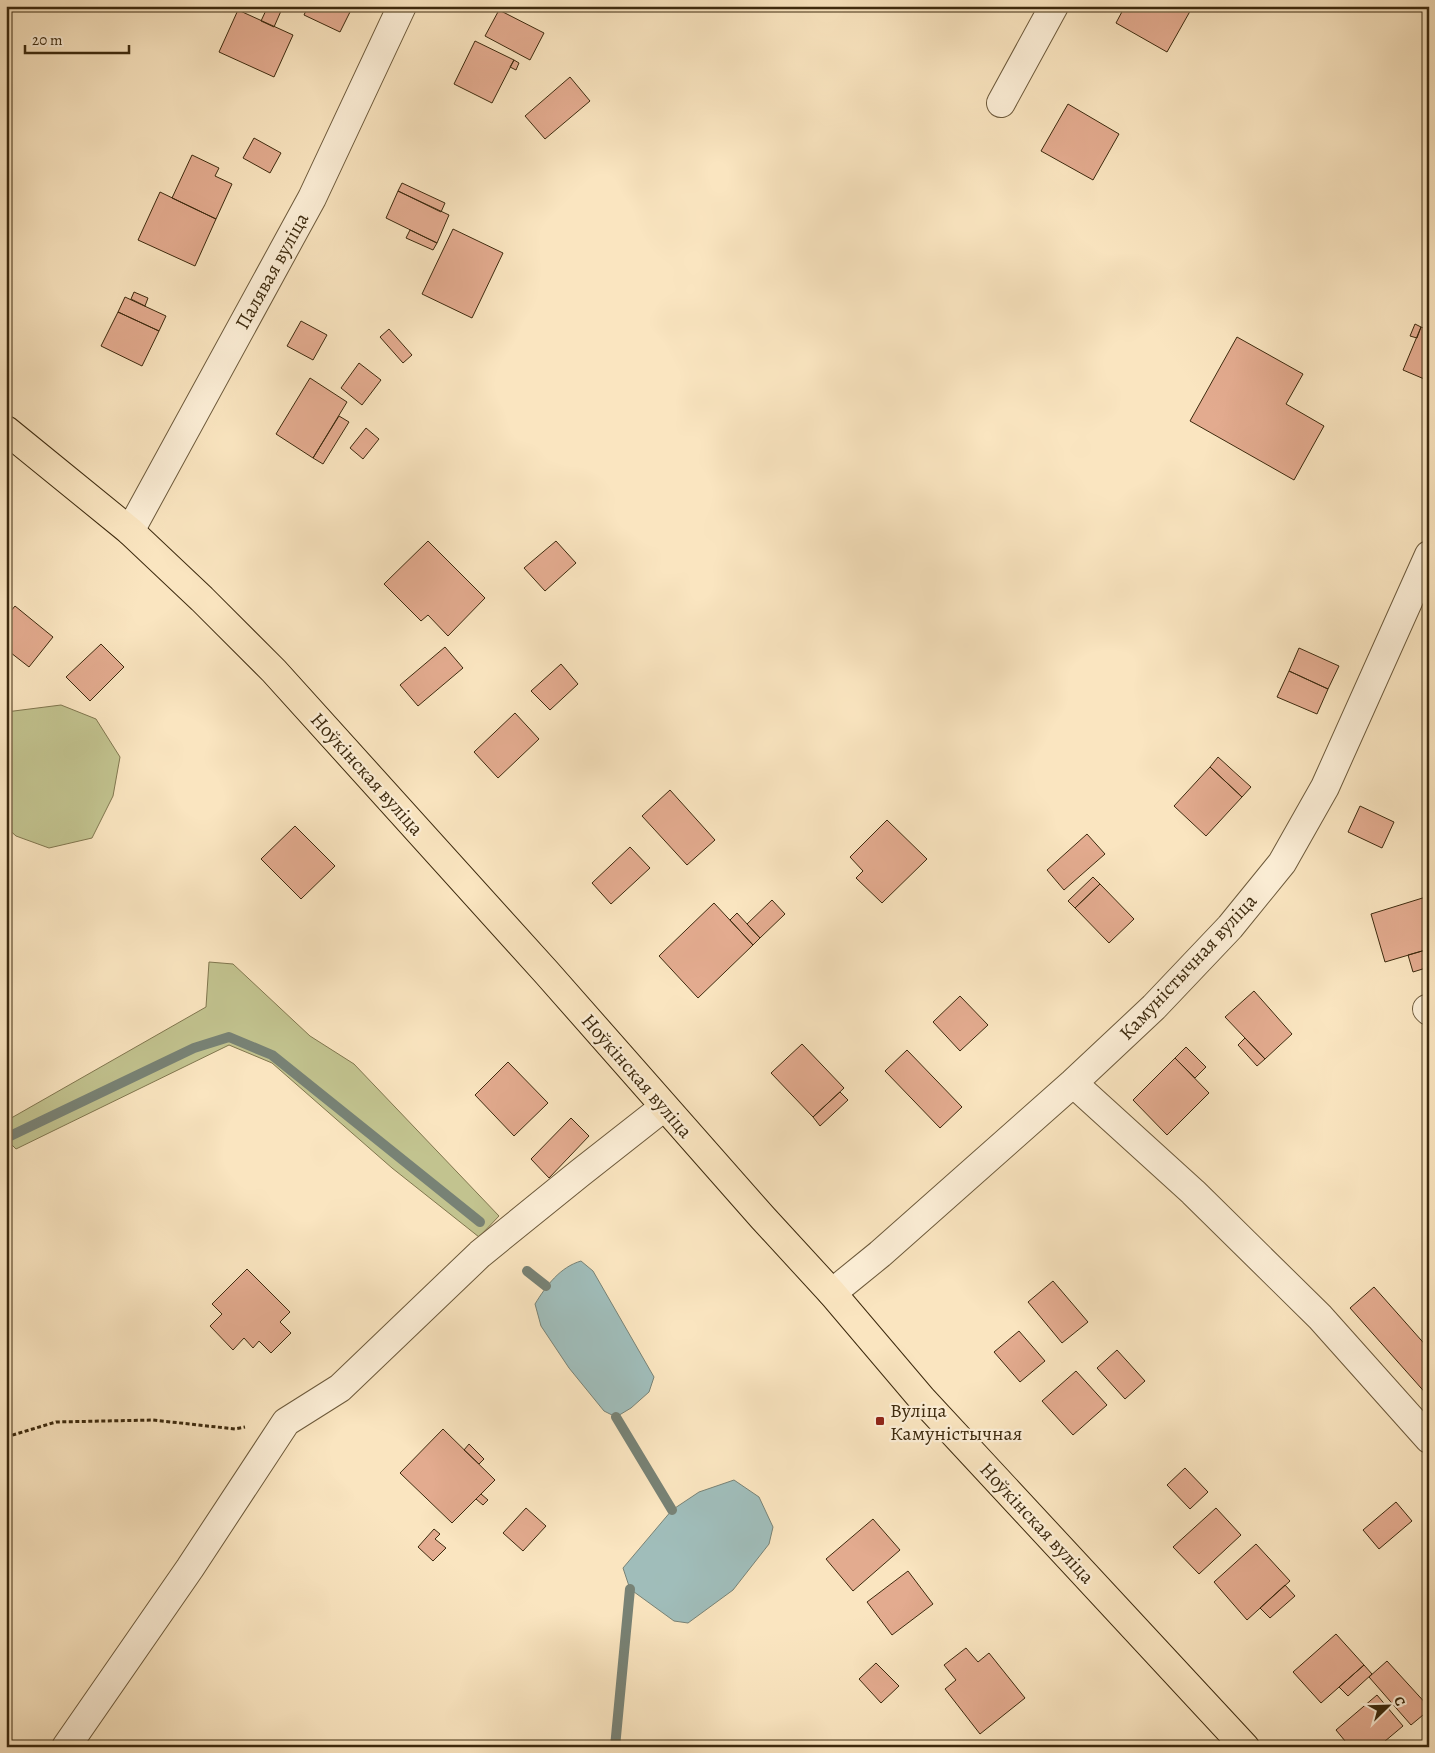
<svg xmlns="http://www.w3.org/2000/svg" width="1435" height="1753" font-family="Alegreya,serif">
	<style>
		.green { fill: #c2c38f; stroke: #80764e }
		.water { fill: #a0bdba; stroke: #788275 }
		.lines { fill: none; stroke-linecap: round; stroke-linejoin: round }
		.stream { stroke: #788275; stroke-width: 10 }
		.building { fill: #e3ab8f; stroke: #3d2a0e }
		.minor-casing { stroke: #6c593a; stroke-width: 30 }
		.major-casing { stroke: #3d2a0e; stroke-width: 30 }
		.path { stroke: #3d2a0e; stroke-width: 3; stroke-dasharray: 4 2.5; stroke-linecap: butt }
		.minor { stroke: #fceed6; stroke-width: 28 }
		.major { stroke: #fae5c0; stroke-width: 28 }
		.poi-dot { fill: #8f2418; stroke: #fceed6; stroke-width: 2 }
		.labels { text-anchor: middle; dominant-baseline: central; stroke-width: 4.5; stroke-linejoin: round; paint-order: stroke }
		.street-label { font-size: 20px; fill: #3d2a0e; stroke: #fceed6 }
		.poi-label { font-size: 20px; fill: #3d2a0e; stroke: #fceed6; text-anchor: start }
	</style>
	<rect width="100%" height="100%" fill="#fae5c0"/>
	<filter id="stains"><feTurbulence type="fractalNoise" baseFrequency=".004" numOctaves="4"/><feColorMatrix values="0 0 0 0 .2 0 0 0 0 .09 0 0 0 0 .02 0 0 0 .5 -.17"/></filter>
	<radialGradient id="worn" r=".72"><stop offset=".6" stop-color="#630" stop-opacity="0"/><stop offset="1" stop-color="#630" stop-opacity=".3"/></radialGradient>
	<path class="green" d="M61 705 96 719 120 757 113 796 92 838 49 848 16 836 6 827V712Z
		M209 962 233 964 310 1036 354 1064 499 1216 479 1237 392 1168 272 1063 229 1045 16 1149 6 1139V1121L206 1007Z"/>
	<path class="water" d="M581 1261 593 1271 654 1377 649 1392 631 1408 616 1417 604 1411 569 1368 541 1326 535 1304C546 1286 560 1267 581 1261Z
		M734 1480 759 1497 773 1527 769 1544 733 1590 688 1623 674 1621 630 1589 623 1568 672 1510 699 1492Z"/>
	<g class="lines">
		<path class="stream" d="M6 1138 194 1048 229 1037 272 1055 480 1222
			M527 1271 546 1286
			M616 1417 672 1510
			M615 1747 630 1589"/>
	</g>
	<path class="building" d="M268 6 281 11 274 27 261 21Z
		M308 6H349L352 8 340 32 304 15Z
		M1125 6H1193L1167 52 1116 23Z
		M238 10 293 35 274 77 219 52Z
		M499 10 544 33 530 60 485 36Z
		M475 41 514 60 492 103 454 84Z
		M514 60 519 63 516 70 510 67Z
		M570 77 590 101 545 139 525 116Z
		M1068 104 1119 134 1093 180 1041 151Z
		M254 138 281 153 270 173 243 158Z
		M192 155 219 168 215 176 232 184 216 219 172 198Z
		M402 183 445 203 441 212 398 191Z
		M398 191 449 215 437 243 386 218Z
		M160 192 216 219 195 266 138 240Z
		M453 229 503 253 472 318 422 294Z
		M410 230 437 243 433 250 406 238Z
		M134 292 148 298 145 306 131 299Z
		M125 297 166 316 159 331 118 312Z
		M118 312 159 331 142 366 101 346Z
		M301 321 327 335 313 360 287 346Z
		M1415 324 1421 327 1417 338 1410 336Z
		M1421 327 1429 330V381L1403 370Z
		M389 329 412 355 403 363 380 337Z
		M1237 337 1303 374 1286 404 1324 426 1294 480 1190 421Z
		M359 363 381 380 362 405 341 388Z
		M310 378 347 402 313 458 276 434Z
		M339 416 349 422 323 464 313 458Z
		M366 428 379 439 363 459 350 448Z
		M428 541 485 598 448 636 428 615 421 621 384 584Z
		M556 541 576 563 545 591 524 568Z
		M15 606 53 637 29 667 6 649V617Z
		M101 644 124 667 90 701 66 677Z
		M445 647 463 668 418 706 400 685Z
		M1299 648 1339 666 1328 689 1289 671Z
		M561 664 578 684 550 710 531 691Z
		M1289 671 1328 689 1317 714 1277 697Z
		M515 713 539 739 498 778 474 752Z
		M1218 757 1251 787 1242 797 1210 767Z
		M1210 767 1242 797 1206 836 1174 806Z
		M670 790 715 840 687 865 642 816Z
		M1360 806 1394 822 1382 848 1348 832Z
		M887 820 927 859 882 903 856 878 863 871 850 857Z
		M295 826 335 866 301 899 261 859Z
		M1087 834 1105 854 1064 890 1047 870Z
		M630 847 650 868 611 904 592 883Z
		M1093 877 1100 884 1075 908 1068 901Z
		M1100 884 1134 919 1109 943 1075 908Z
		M1429 896V949L1385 962 1371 914Z
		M772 900 785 914 760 938 747 924Z
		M714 903 753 945 698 998 659 956Z
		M737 913 760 938 753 945 730 920Z
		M1429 949V967L1413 972 1408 955Z
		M1254 991 1292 1034 1265 1059 1225 1017Z
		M960 996 988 1025 960 1051 933 1022Z
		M1245 1038 1265 1059 1257 1066 1238 1045Z
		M802 1044 844 1088 813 1117 771 1073Z
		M1186 1047 1206 1067 1195 1078 1175 1058Z
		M907 1050 962 1107 940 1128 885 1071Z
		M1175 1058 1209 1093 1167 1135 1133 1100Z
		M508 1062 548 1103 514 1136 475 1095Z
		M840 1092 848 1100 820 1126 813 1117Z
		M571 1118 589 1136 549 1178 531 1159Z
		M247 1269 290 1312 280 1322 291 1333 271 1353 259 1341 253 1348 244 1338 233 1350 210 1326 222 1314 212 1304Z
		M1053 1281 1088 1322 1062 1343 1028 1302Z
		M1374 1287 1429 1349V1397L1350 1308Z
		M1019 1331 1045 1361 1020 1382 994 1352Z
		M1117 1350 1145 1381 1125 1399 1097 1368Z
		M1076 1371 1107 1405 1073 1435 1042 1401Z
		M443 1429 495 1480 452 1523 400 1473Z
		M469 1444 484 1459 479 1464 464 1450Z
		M1185 1468 1208 1492 1190 1509 1167 1485Z
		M481 1494 488 1500 483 1505 476 1499Z
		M1396 1502 1412 1521 1379 1549 1363 1530Z
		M526 1508 546 1526 523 1551 503 1533Z
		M1216 1508 1241 1535 1199 1574 1173 1547Z
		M873 1519 900 1550 853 1591 826 1559Z
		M434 1529 440 1534 435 1539 446 1548 433 1561 418 1547Z
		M1256 1544 1290 1581 1247 1620 1214 1582Z
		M908 1571 933 1604 892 1635 867 1602Z
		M1285 1585 1295 1596 1270 1618 1260 1608Z
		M1336 1634 1364 1665 1321 1703 1293 1672Z
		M966 1648 978 1662 989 1653 1025 1698 980 1734 945 1689 956 1680 944 1665Z
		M1387 1661 1429 1707V1710L1411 1725 1369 1677Z
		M876 1663 899 1686 881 1703 859 1679Z
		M1364 1665 1372 1674 1348 1696 1339 1687Z
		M1377 1695 1403 1726 1378 1747H1350L1336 1730Z"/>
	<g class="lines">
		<defs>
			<path id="minor" d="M1001 103 1054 6
				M130 531 312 198 402 6
				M1427 1009 1429 1011
				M1073 1083 1193 1192 1320 1317 1429 1439
				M832 1293 880 1254 1073 1083 1154 1007 1230 927 1282 863 1325 787 1429 555
				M66 1747 190 1568 286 1422 340 1388 480 1254 580 1173 664 1107"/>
			<path id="major" d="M6 430 130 531 202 599 274 671 547 973 763 1218 832 1293 922 1399 1245 1747"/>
		</defs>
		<use href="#minor" class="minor-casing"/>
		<use href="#major" class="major-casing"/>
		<path class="path" d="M6 1437 56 1422 153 1420 235 1429 245 1427"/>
		<use href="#minor" class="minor"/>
		<use href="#major" class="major"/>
	</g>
	<rect class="poi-dot" x="875" y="1416" width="10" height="10" rx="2.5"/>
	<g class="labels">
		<g class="street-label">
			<text transform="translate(272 271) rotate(-61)">Палявая вуліца</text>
			<text transform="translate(367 774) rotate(48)">Ноўкінская вуліца</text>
			<text transform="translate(1188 967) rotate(-47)">Камуністычная вуліца</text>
			<text transform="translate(637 1076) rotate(49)">Ноўкінская вуліца</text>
			<text transform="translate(1037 1523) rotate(47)">Ноўкінская вуліца</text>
		</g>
		<g class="poi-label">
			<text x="890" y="1410">Вуліца<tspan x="890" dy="23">Камуністычная</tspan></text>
		</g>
	</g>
	<rect width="1435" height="1753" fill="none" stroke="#fae5c0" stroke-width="25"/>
	<rect x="8" y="8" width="1420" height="1738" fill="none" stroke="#3d2a0e" stroke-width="2.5"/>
	<rect x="12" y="12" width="1410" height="1728" fill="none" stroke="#3d2a0e"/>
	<g transform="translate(1388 1706) rotate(67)" stroke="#fceed6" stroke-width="4" paint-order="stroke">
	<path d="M0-4L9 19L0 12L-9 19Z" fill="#3d2a0e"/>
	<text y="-8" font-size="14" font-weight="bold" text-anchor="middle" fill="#3d2a0e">С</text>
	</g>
	<path d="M25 45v8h104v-8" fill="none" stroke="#3d2a0e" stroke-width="2.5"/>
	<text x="32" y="45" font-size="15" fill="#3d2a0e" stroke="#fceed6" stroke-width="4" paint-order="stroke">20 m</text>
	<rect width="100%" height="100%" filter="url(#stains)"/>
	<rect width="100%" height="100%" fill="url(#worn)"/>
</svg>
